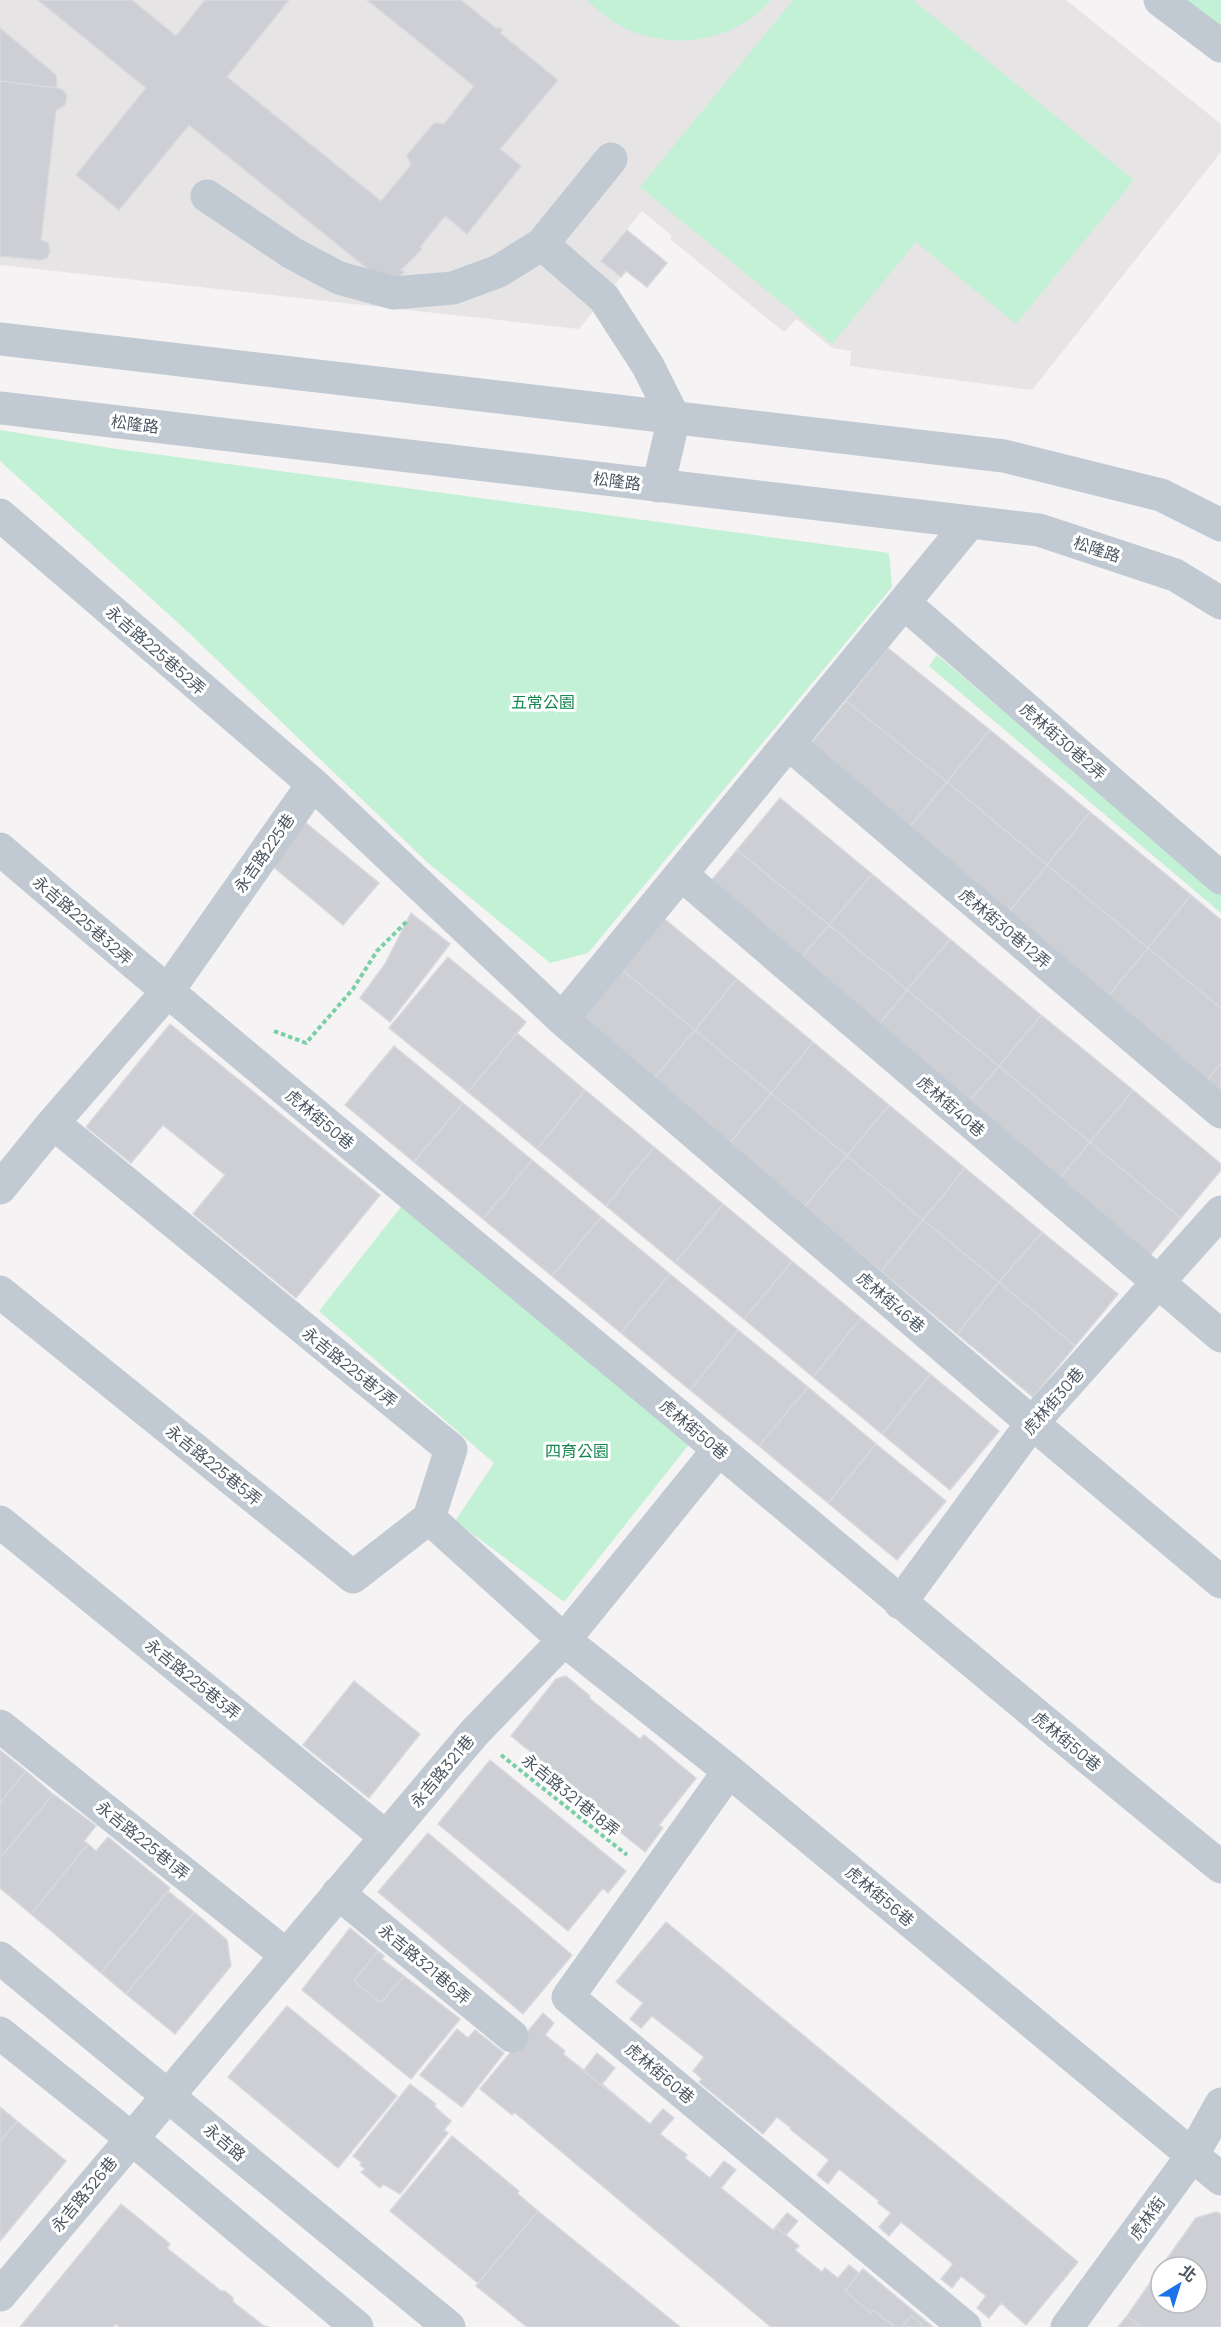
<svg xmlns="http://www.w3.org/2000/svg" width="1221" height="2327" font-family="Manrope,'Noto Sans TC',sans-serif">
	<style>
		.education { fill: #e6e4e5 }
		.green { fill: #c3f1d5 }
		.building { fill: #cdcfd5; stroke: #d7d9de; stroke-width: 1.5 }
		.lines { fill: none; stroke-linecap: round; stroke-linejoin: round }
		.path { stroke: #7ad0a6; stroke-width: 4; stroke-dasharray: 4.5 3; stroke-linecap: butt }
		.minor { stroke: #c1cad2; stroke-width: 33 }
		.labels { text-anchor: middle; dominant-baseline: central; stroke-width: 6; stroke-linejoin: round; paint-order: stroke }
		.street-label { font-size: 16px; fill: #4a5661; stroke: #fff }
		.park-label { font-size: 16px; fill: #17864f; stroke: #fff }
	</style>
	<rect width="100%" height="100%" fill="#f5f3f3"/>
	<path class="education" d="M0 0H1066L1221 124V152L1032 390 850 366 851 351 832 348 796 319 784 332 670 239 672 236 642 211 601 260 621 277 579 329 0 265Z"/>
	<path class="green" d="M586 0H771C736 41 675 51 627 29 612 23 599 10 586 0Z
		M793 0H913L1134 180 1016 324 916 242 832 344 640 187Z
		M1174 0H1221V36Z
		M0 430 117 449 889 553 892 587 588 953 550 963 428 863 188 632 0 461Z
		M937 655 1221 895V913L929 666Z
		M404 1203 694 1438 564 1602 455 1521 494 1463 319 1311Z"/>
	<path class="building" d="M38 0H132L176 36 205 0H289L227 77 381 201 411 165 407 155 434 123 444 124 474 86 367 0H461L497 29 498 27 503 30 500 33 558 80 500 149 521 166 467 234 445 216 420 247 422 249 401 270 404 272 389 286 189 125 119 210 76 175 146 88Z
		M0 28 56 75 57 88 0 81Z
		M0 81 57 88 63 90 67 96 65 105 56 110 41 240 48 243 50 252 47 258 41 260 0 256Z
		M627 230 667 263 647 287 626 271 621 277 601 261Z
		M888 648 990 730 947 782 846 701Z
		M846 701 947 782 903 835 803 753Z
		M990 730 1090 812 1047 865 947 782Z
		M947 782 1047 865 1004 918 903 835Z
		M780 798 872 874 829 925 737 850Z
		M1090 812 1191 895 1148 948 1047 865Z
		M300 818 379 883 343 925 265 860Z
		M737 850 829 925 786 976 695 900Z
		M1047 865 1148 948 1105 1000 1004 918Z
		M872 874 950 939 907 990 829 925Z
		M1191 895 1221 920V1008L1148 948Z
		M411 913 450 944 390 1022 360 998 385 964Z
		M661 916 737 979 695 1030 619 967Z
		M829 925 907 990 865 1042 786 976Z
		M950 939 1041 1015 999 1066 907 990Z
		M1148 948 1221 1008V1063L1205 1083 1105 1000Z
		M448 957 526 1022 468 1092 389 1028Z
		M619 967 695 1030 652 1081 576 1018Z
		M737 979 813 1042 771 1093 695 1030Z
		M907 990 999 1066 956 1117 865 1042Z
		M1041 1015 1133 1090 1090 1142 999 1066Z
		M170 1024 380 1195 296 1298 193 1214 225 1175 163 1125 131 1163 86 1127Z
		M695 1030 771 1093 729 1144 652 1081Z
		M517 1033 585 1090 537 1149 468 1092Z
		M813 1042 889 1105 847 1156 771 1093Z
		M394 1046 463 1103 414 1162 345 1105Z
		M1221 1063V1095L1205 1083Z
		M999 1066 1090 1142 1047 1193 956 1117Z
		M585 1090 654 1147 606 1206 537 1149Z
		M1133 1090 1221 1164V1170L1181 1218 1090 1142Z
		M771 1093 847 1156 804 1207 729 1144Z
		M463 1103 532 1160 483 1219 414 1162Z
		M889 1105 965 1168 923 1220 847 1156Z
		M1090 1142 1181 1218 1139 1269 1047 1193Z
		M654 1147 723 1204 675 1263 606 1206Z
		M847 1156 923 1220 881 1271 804 1207Z
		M532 1160 601 1217 552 1276 483 1219Z
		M965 1168 1042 1232 999 1282 923 1220Z
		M723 1204 792 1261 744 1319 675 1263Z
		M601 1217 670 1274 621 1333 552 1276Z
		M923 1220 999 1282 957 1334 881 1271Z
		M1042 1232 1118 1294 1075 1346 999 1282Z
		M792 1261 861 1318 813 1377 744 1319Z
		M670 1274 738 1330 690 1390 621 1333Z
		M999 1282 1075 1346 1033 1397 957 1334Z
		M861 1318 930 1374 882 1434 813 1377Z
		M738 1330 808 1387 759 1446 690 1390Z
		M930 1374 999 1431 950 1490 882 1434Z
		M808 1387 876 1444 828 1503 759 1446Z
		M876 1444 946 1501 897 1560 828 1503Z
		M566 1676 590 1696 589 1698 640 1739 644 1735 696 1778 659 1825 663 1828 645 1852 613 1826 616 1821 511 1736 556 1679Z
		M354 1681 420 1734 369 1798 303 1745Z
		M0 1750 26 1771 0 1803Z
		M490 1760 626 1871 608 1893 603 1888 568 1931 438 1824Z
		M26 1771 53 1794 0 1858V1803Z
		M53 1794 96 1826 84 1841 88 1844 31 1914 0 1888V1858Z
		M428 1833 572 1955 523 2014 378 1892Z
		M108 1837 170 1888 101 1973 31 1914 88 1844 96 1851Z
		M168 1891 194 1912 126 1994 101 1973Z
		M194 1912 227 1940 231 1966 175 2034 126 1994Z
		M666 1922 1078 2262 1026 2325 1001 2303 989 2318 977 2308 986 2296 961 2276 952 2288 941 2279 953 2264 901 2222 889 2236 879 2227 891 2213 878 2203 879 2201 839 2169 828 2184 817 2175 829 2160 790 2129 791 2128 777 2117 763 2134 699 2082 702 2079 693 2071 704 2057 652 2016 641 2028 630 2019 643 2003 616 1982Z
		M350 1928 378 1951 354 1981 381 2003 404 1976 460 2019 411 2079 302 1990Z
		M350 1928 384 1956 382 1959 460 2019 411 2079 302 1990Z
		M287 2006 397 2096 338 2168 228 2077Z
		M543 2013 554 2023 545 2035 565 2051 563 2054 650 2124 663 2109 674 2118 660 2134 687 2155 685 2158 710 2178 724 2161 736 2170 721 2188 773 2230 776 2227 786 2235 799 2246 795 2250 822 2272 825 2268 838 2278 849 2265 859 2273 845 2291 871 2313 873 2310 895 2327H771L514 2112 512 2115 480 2089Z
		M543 2013 554 2023 545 2035 565 2051 563 2054 584 2070 597 2053 615 2068 602 2084 650 2124 663 2109 674 2118 660 2134 687 2155 685 2158 710 2178 724 2161 736 2170 721 2188 773 2230 787 2213 798 2221 786 2235 799 2246 795 2250 822 2272 825 2268 838 2278 849 2265 859 2273 863 2269 933 2327H771L514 2112 512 2115 480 2089Z
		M457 2029 468 2038 475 2030 504 2053 462 2107 420 2075Z
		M410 2084 436 2104 434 2106 451 2121 444 2130 448 2133 400 2194 383 2184 380 2188 361 2172 365 2169 360 2165 362 2163 353 2156Z
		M0 2107 17 2121 0 2142Z
		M17 2121 66 2161 0 2241V2142Z
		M452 2136 519 2191 517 2193 538 2211 478 2283 390 2211Z
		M121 2204 170 2244 167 2248 221 2291H225L233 2298V2302L264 2326 269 2327H119L116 2324 113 2327H20Z
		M538 2211 680 2327H527L476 2286Z
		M1216 2212 1221 2214V2327H1141L1127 2316 1161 2267V2303H1197V2267H1161L1196 2218Z
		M911 2316 922 2324 920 2327H902Z
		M1127 2316 1141 2327H1118Z"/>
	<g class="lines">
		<path class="path" d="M274 1031 306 1043 353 989 377 951 408 920
			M501 1755 627 1855"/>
		<path class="minor" d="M1160 0 1221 46
			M207 196 292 253 339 278 394 293 453 288 499 271 542 244 611 159
			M542 244 604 298 648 366 674 418 658 486
			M0 339 1004 456 1161 495 1221 525
			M0 408 1039 530 1175 575 1221 603
			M0 515 313 784 562 1019 1032 1423 1221 1582
			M904 603 1221 878
			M789 744 1221 1112
			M0 849C236 1052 478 1248 717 1448 885 1588 1051 1729 1221 1867
			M682 875 1221 1336
			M562 1019 970 522
			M53 1123 451 1449 429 1518 564 1640 729 1771 1221 2179
			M0 1188 53 1123 167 992 313 784
			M0 1292 353 1577 429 1518
			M0 1522 386 1837
			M900 1603 1032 1423 1221 1212
			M0 1726 286 1955
			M729 1771 568 1997 965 2327
			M338 1893 512 2036
			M0 1958 449 2327
			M0 2033 131 2138 357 2327
			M0 2295 474 1733 564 1640 719 1449
			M1067 2327 1192 2156 1221 2104"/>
	</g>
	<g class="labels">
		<g class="street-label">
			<text transform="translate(135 424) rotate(7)">松隆路</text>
			<text transform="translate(617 481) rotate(7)">松隆路</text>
			<text transform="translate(1097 549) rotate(18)">松隆路</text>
			<text transform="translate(156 650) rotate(41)">永吉路225巷52弄</text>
			<text transform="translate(1063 741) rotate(41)">虎林街30巷2弄</text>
			<text transform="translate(264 853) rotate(-55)">永吉路225巷</text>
			<text transform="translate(83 920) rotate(41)">永吉路225巷32弄</text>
			<text transform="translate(1005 928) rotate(40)">虎林街30巷12弄</text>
			<text transform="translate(951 1106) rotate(41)">虎林街40巷</text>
			<text transform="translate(320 1119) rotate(40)">虎林街50巷</text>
			<text transform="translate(891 1302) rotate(41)">虎林街46巷</text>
			<text transform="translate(350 1367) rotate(39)">永吉路225巷7弄</text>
			<text transform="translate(1053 1401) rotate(-49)">虎林街30巷</text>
			<text transform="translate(694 1429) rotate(40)">虎林街50巷</text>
			<text transform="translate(214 1465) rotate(39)">永吉路225巷5弄</text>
			<text transform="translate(193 1679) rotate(39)">永吉路225巷3弄</text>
			<text transform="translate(1067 1741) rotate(40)">虎林街50巷</text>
			<text transform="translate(442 1771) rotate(-50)">永吉路321巷</text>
			<text transform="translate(571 1795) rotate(39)">永吉路321巷18弄</text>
			<text transform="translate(143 1840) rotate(39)">永吉路225巷1弄</text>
			<text transform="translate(880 1896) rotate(40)">虎林街56巷</text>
			<text transform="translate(425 1964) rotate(40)">永吉路321巷6弄</text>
			<text transform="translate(660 2073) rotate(40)">虎林街60巷</text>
			<text transform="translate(225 2142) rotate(40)">永吉路</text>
			<text transform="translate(84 2194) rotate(-50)">永吉路326巷</text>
			<text transform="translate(1147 2218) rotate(-54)">虎林街</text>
		</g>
		<g class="park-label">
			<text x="543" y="702">五常公園</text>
			<text x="577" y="1451">四育公園</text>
		</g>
	</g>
	<g transform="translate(1179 2285) rotate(38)"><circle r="28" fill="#ffffff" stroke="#b7bbc0" stroke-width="1.5"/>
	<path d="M0-4.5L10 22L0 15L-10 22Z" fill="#1a73e8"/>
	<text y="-9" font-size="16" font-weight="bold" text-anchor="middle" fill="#4a5661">北</text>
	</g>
</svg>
